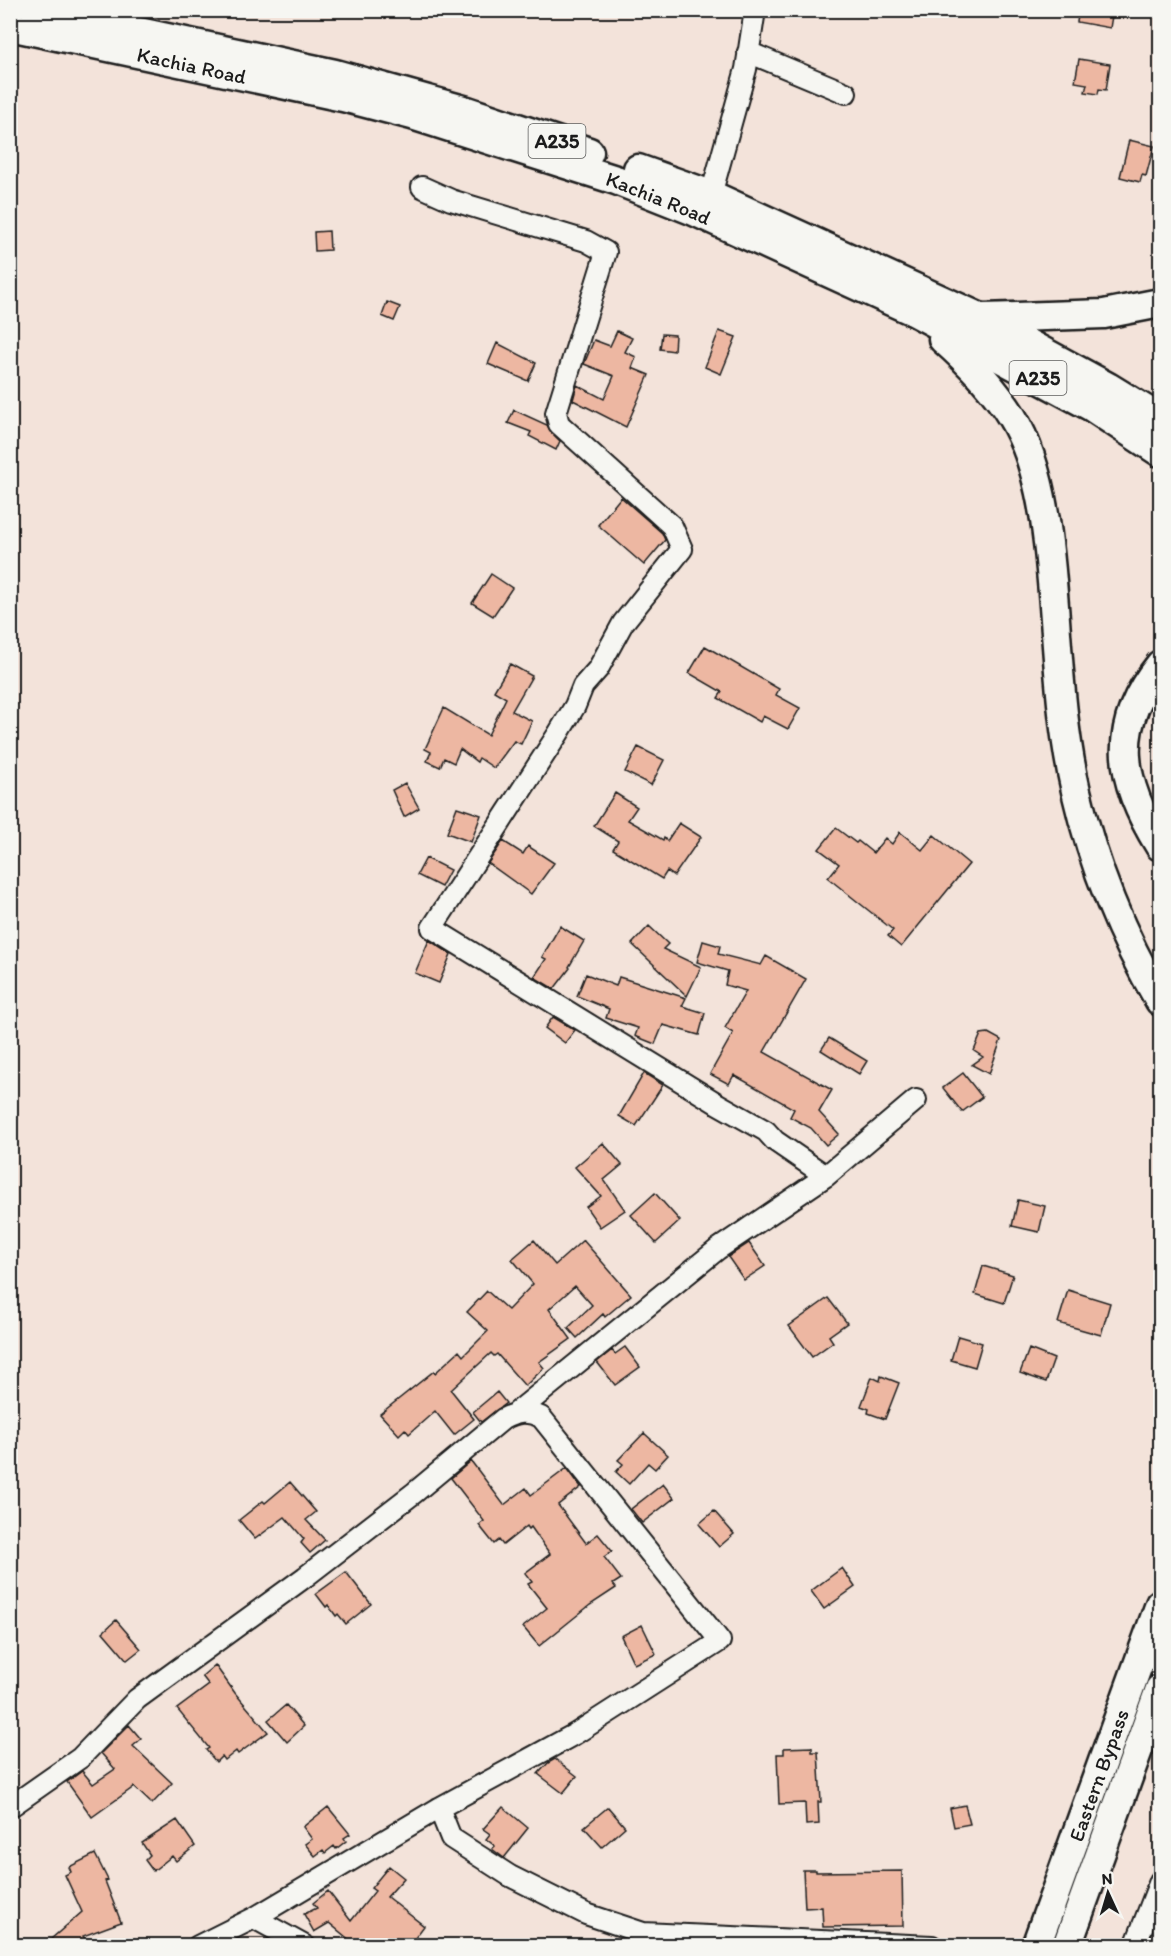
<svg xmlns="http://www.w3.org/2000/svg" width="1171" height="1956" font-family="Itim,sans-serif">
	<style>
		.building { fill: #edb7a2; stroke: #1c1c1c; stroke-width: 1.5 }
		.lines { fill: none; stroke-linecap: round; stroke-linejoin: round }
		.minor-casing { stroke: #1c1c1c; stroke-width: 24 }
		.highway-casing { stroke: #1c1c1c; stroke-width: 33 }
		.minor { stroke: #f6f6f2; stroke-width: 20 }
		.highway { stroke: #f6f6f2; stroke-width: 28 }
		.labels { text-anchor: middle; dominant-baseline: central; stroke-width: 6; stroke-linejoin: round; paint-order: stroke }
		.shield { fill: #f6f6f2; stroke: #5d5d5c; stroke-width: 1.5 }
		.shield-label { font-size: 20px; font-weight: bold; fill: #1c1c1c }
		.street-label { font-size: 21px; fill: #1c1c1c; stroke: #f6f6f2 }
	</style>
	<rect width="100%" height="100%" fill="#f3e3da"/>
	<filter id="ink" filterUnits="userSpaceOnUse"><feTurbulence type="fractalNoise" baseFrequency=".0167" numOctaves="2"/><feDisplacementMap in="SourceGraphic" scale="12" xChannelSelector="R" yChannelSelector="G"/><feConvolveMatrix kernelMatrix="1 2 1 2 8 2 1 2 1" color-interpolation-filters="sRGB"/></filter>
	<g filter="url(#ink)">
		<path class="building" d="M1079 10H1113L1110 28 1077 22Z
			M1079 59 1110 64 1106 90 1099 89 1098 94 1085 92 1087 84 1075 82Z
			M1129 140 1154 146 1146 176 1142 175 1140 182 1120 177Z
			M329 231 330 250 315 251 314 232Z
			M387 302 400 307 394 321 382 316Z
			M617 331 632 338 625 352 636 357 632 368 649 375 626 427 573 400 577 385 604 399 614 376 584 364 594 340 610 346Z
			M719 331 736 337 721 374 705 367Z
			M662 334 675 335 674 351 660 349Z
			M497 343 536 363 528 381 488 364Z
			M514 410 547 425 551 432 560 441 556 450 529 436 531 432 508 423Z
			M621 497 662 533 665 540 644 565 598 525Z
			M491 574 512 588 493 616 472 603Z
			M705 646 779 689 776 695 800 708 788 729 763 716 760 722 718 698 722 692 689 673Z
			M510 664 532 676 512 711 532 721 521 744 514 741 494 768 479 758 477 762 460 749 454 763 444 758 440 767 427 761 431 752 425 749 444 708 488 735 506 698 494 691Z
			M638 747 664 760 651 785 625 772Z
			M405 783 419 808 404 817 392 790Z
			M615 793 637 807 628 820 663 840 664 838 667 841 679 823 701 837 674 876 667 871 662 879 613 849 618 841 594 826Z
			M457 807 481 815 471 842 447 833Z
			M836 828 856 843 858 841 873 853 885 838 892 844 900 832 922 850 934 835 969 864 901 947 888 936 893 930 828 878 839 864 819 849Z
			M503 841 523 854 528 846 554 863 531 894 488 863Z
			M426 858 450 870 441 887 417 875Z
			M560 926 584 941 569 967 570 968 554 989 534 977 546 959 542 957Z
			M649 926 668 944 663 949 701 967 687 996 632 944Z
			M429 940 451 954 439 983 415 973Z
			M703 941 720 946 718 954 761 965 766 956 806 979 764 1052 832 1090 819 1112 839 1134 826 1145 811 1128 790 1117 794 1109 734 1075 729 1084 710 1074 733 1033 725 1028 746 991 725 985 728 971 697 962Z
			M586 974 616 986 619 977 686 998 682 1006 705 1013 699 1035 663 1025 655 1044 635 1036 638 1028 606 1018 609 1009 577 996Z
			M553 1017 575 1030 565 1043 545 1028Z
			M988 1033 1001 1040 989 1074 972 1065 983 1057 974 1051 981 1034Z
			M829 1038 867 1061 859 1074 821 1050Z
			M644 1073 663 1085 636 1126 619 1116Z
			M963 1073 982 1097 962 1112 943 1088Z
			M603 1143 622 1165 604 1180 625 1210 600 1227 586 1207 601 1196 575 1167Z
			M655 1193 680 1221 656 1243 631 1215Z
			M1018 1200 1045 1206 1039 1232 1012 1226Z
			M534 1240 555 1265 583 1240 631 1295 605 1317 603 1314 577 1338 568 1328 592 1305 575 1286 549 1309 571 1339 539 1362 544 1368 525 1386 497 1354 494 1356 491 1353 451 1390 474 1419 454 1435 435 1411 409 1434 405 1429 399 1435 380 1414 434 1371 435 1373 459 1351 463 1356 488 1331 467 1312 487 1291 508 1310 533 1284 512 1259Z
			M749 1243 765 1266 744 1280 728 1257Z
			M983 1266 1013 1275 1004 1303 975 1294Z
			M1068 1290 1110 1303 1101 1335 1058 1323Z
			M828 1298 847 1323 829 1336 833 1342 812 1357 789 1326Z
			M958 1336 982 1343 975 1367 951 1360Z
			M625 1347 640 1367 615 1385 597 1362 612 1350 615 1354Z
			M1029 1349 1054 1359 1046 1382 1020 1373Z
			M881 1376 899 1383 885 1419 868 1413 869 1409 861 1406 872 1377 880 1381Z
			M497 1392 506 1403 481 1422 473 1412Z
			M644 1433 668 1455 655 1469 648 1463 629 1484 616 1472 623 1464 618 1460Z
			M471 1461 504 1505 526 1488 531 1495 567 1468 581 1487 558 1505 586 1543 598 1534 612 1551 604 1557 621 1579 613 1584 616 1588 590 1605 539 1646 523 1627 547 1608 528 1584 532 1582 525 1573 550 1554 531 1527 529 1529 527 1526 503 1545 499 1540 494 1544 479 1525 484 1521 451 1478Z
			M290 1482 316 1512 306 1520 325 1540 310 1553 301 1543 304 1539 285 1517 255 1539 239 1520 263 1501 265 1503Z
			M663 1484 674 1498 642 1523 631 1509Z
			M714 1511 734 1534 719 1547 699 1524Z
			M842 1568 855 1587 824 1609 811 1591Z
			M346 1572 371 1604 346 1624 338 1614 336 1616 328 1605 326 1607 316 1594Z
			M116 1620 141 1649 127 1660 103 1632Z
			M642 1625 656 1654 634 1664 621 1636Z
			M215 1665 235 1693 268 1732 238 1754 236 1751 225 1760 222 1756 216 1762 206 1750 209 1748 177 1709 209 1685 202 1676Z
			M286 1705 304 1726 287 1742 268 1720Z
			M129 1725 141 1739 133 1746 172 1783 152 1804 134 1787 92 1817 67 1782 82 1771 93 1784 115 1769 101 1753Z
			M812 1747V1752H818L821 1802H818L819 1824 806 1825 805 1803 779 1804 777 1754H784V1748Z
			M555 1759 577 1776 563 1793 538 1774 548 1763Z
			M965 1805 970 1824 954 1827 950 1808Z
			M328 1807 350 1834 344 1838 346 1841 336 1849 334 1846 325 1853 323 1850 315 1856 305 1844 312 1839 303 1827Z
			M503 1807 528 1828 504 1858 492 1849 495 1846 486 1839 490 1834 483 1829Z
			M608 1807 625 1827 602 1847 584 1827Z
			M177 1820 195 1846 176 1861 172 1856 153 1871 145 1860 150 1855 142 1843Z
			M95 1854 108 1880 105 1881 121 1922 83 1936 90 1946H43L82 1912 65 1875 71 1872 69 1867Z
			M389 1866 404 1878 387 1897 424 1926 409 1946H357L329 1923 314 1932 304 1914 317 1908 313 1903 328 1891 351 1921 375 1891 371 1888Z
			M803 1870H816V1872L902 1871 903 1926 823 1927 822 1907 805 1908Z"/>
		<g class="lines">
			<defs>
				<path id="minor" d="M748 52 846 93
					M422 187 451 200 586 241 606 252 556 413 559 424 672 526 682 549 623 623 598 669 583 686 575 706 558 734 432 928 718 1104 766 1131 775 1141 826 1176
					M711 195 746 69 755 10
					M517 1412 718 1249 826 1176 916 1100
					M10 1807 80 1758 137 1699 305 1577 414 1493 503 1419C517 1412 526 1410 541 1417L720 1641 575 1734 439 1808 254 1918 198 1946
					M439 1808 451 1838 510 1876 586 1914 643 1933 932 1946
					M254 1918 305 1946
					M1135 1946 1160 1881"/>
				<g id="highway">
					<path d="M36 10 335 74 467 111 589 152"/>
					<path id="s1" d="M10 26 343 97 412 115 616 180 694 211 913 311 1092 407 1160 452"/>
					<path d="M638 169 711 195 981 318 1108 387 1160 419"/>
					<path d="M984 318 1104 314 1160 303"/>
					<path d="M943 339C969 362 994 388 1012 417 1047 474 1051 567 1056 633 1060 686 1064 740 1076 791 1093 864 1122 937 1160 1001"/>
					<path d="M1160 665C1109 728 1120 782 1160 846"/>
					<path id="s2" d="M1036 1946 1160 1604"/>
					<path d="M1067 1946 1160 1689"/>
				</g>
			</defs>
			<use href="#minor" class="minor-casing"/>
			<use href="#highway" class="highway-casing"/>
			<use href="#minor" class="minor"/>
			<use href="#highway" class="highway"/>
		</g>
	</g>
	<g class="labels">
		<g class="shield">
			<rect x="528.5" y="124" width="57" height="34" rx="4.5"/>
			<rect x="1009.5" y="361" width="57" height="34" rx="4.5"/>
		</g>
		<g class="shield-label">
			<text x="557" y="141">A235</text>
			<text x="1038" y="378">A235</text>
		</g>
		<g class="street-label">
			<text stroke="none"><textPath href="#s1" startOffset="186">Kachia Road</textPath></text>
			<text stroke="none"><textPath href="#s1" startOffset="672">Kachia Road</textPath></text>
			<text stroke="none"><textPath href="#s2" startOffset="182">Eastern Bypass</textPath></text>
		</g>
	</g>
	<rect width="1171" height="1956" fill="none" stroke="#f6f6f2" stroke-width="36"/>
	<rect x="18" y="18" width="1135" height="1920" fill="none" stroke="#1c1c1c" stroke-width="2" filter="url(#ink)"/>
	<g transform="translate(1108 1893) rotate(356)" stroke="#f6f6f2" stroke-width="4.5" paint-order="stroke">
	<path d="M0-4.5L10 22L0 15L-10 22Z" fill="#1c1c1c"/>
	<text y="-9" font-size="16" font-weight="bold" text-anchor="middle" fill="#1c1c1c">N</text>
	</g>
</svg>
